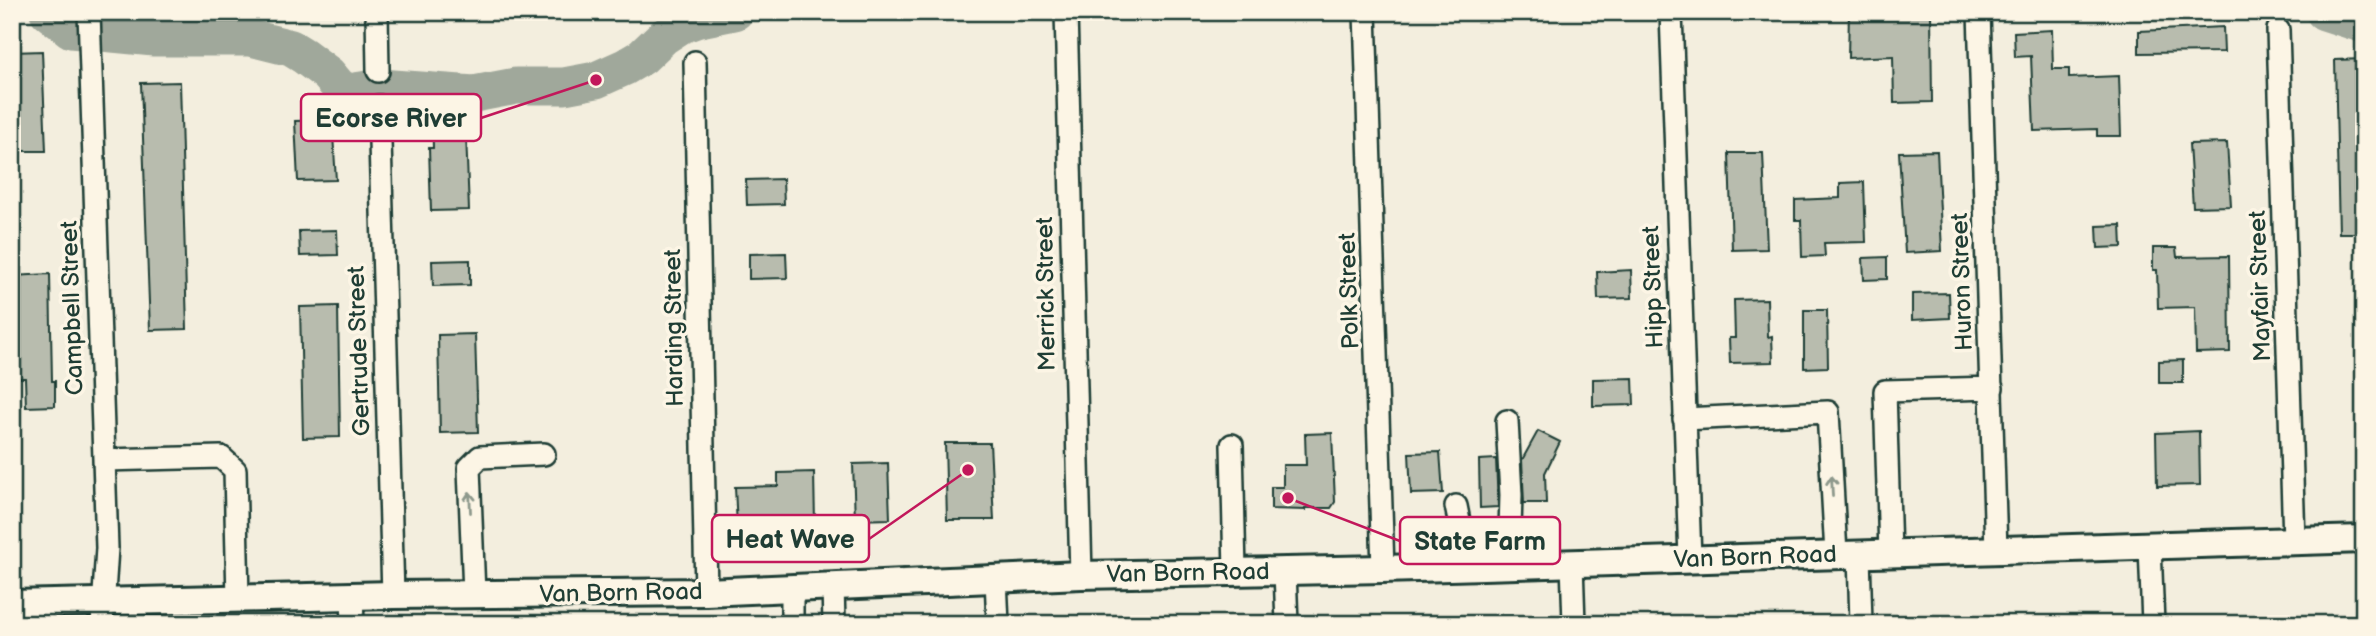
<svg xmlns="http://www.w3.org/2000/svg" width="2376" height="636" font-family="'Balsamiq Sans',sans-serif">
	<style>
		.lines { fill: none; stroke-linecap: round; stroke-linejoin: round }
		.river { stroke: #a0a89b; stroke-width: 37 }
		.building { fill: #b8bcae; stroke: #1f3d34; stroke-width: 2 }
		.minor-casing { stroke: #1f3d34; stroke-width: 26 }
		.major-casing { stroke: #1f3d34; stroke-width: 32 }
		.minor { stroke: #fcf5e5; stroke-width: 21 }
		.major { stroke: #fcf5e5; stroke-width: 26 }
		.oneway { stroke: #8e998c }
		.labels { text-anchor: middle; dominant-baseline: central; stroke-width: 7; stroke-linejoin: round; paint-order: stroke }
		.street-label { font-size: 24px; fill: #1f3d34; stroke: #fcf5e5 }
		.leader { fill: none; stroke: #c2185b; stroke-width: 2.5 }
		.callout-dot { fill: #c2185b; stroke: #fcf5e5; stroke-width: 2.5 }
		.callout { fill: #fcf5e5; stroke: #c2185b; stroke-width: 2.5 }
		.callout-label { font-size: 26px; text-anchor: middle; font-weight: bold; fill: #1f3d34 }
	</style>
	<rect width="100%" height="100%" fill="#f3eede"/>
	<filter id="ink" filterUnits="userSpaceOnUse"><feTurbulence type="fractalNoise" baseFrequency=".0143" numOctaves="2"/><feDisplacementMap in="SourceGraphic" scale="14" xChannelSelector="R" yChannelSelector="G"/><feConvolveMatrix kernelMatrix="1 2 1 2 8 2 1 2 1" color-interpolation-filters="sRGB"/></filter>
	<g filter="url(#ink)">
		<g class="lines">
			<path class="river" d="M48 12 71 30 154 38H251L291 48 304 56 328 74 339 87 349 92 380 87 474 94 516 86H564L596 80 625 67 642 57 663 37 680 26 696 20 735 12
				M2324 12 2364 25"/>
		</g>
		<path class="building" d="M1849 12H1931L1932 102 1894 103 1893 56 1848 58Z
			M2223 27 2224 52 2139 53V31Z
			M2052 30 2053 69H2069V78L2119 76 2121 136H2097V129L2034 131 2031 56 2015 57 2014 32Z
			M42 51 46 151H12V52Z
			M2364 59V233H2339L2335 60Z
			M180 82 187 329 150 330 141 83Z
			M469 109 470 134H466L469 210 431 211 429 148H433L432 110Z
			M332 120 336 180 298 181 295 121Z
			M2227 143 2231 206 2193 207 2189 144Z
			M1937 151 1942 251 1905 253 1899 152Z
			M1729 153H1763L1767 249 1732 250Z
			M783 179 784 204 747 205 746 180Z
			M1864 182 1866 242 1824 243 1825 256 1802 257 1801 220H1795V200L1840 198V183Z
			M2121 225 2122 247 2098 248 2097 226Z
			M337 230 338 255 300 256 299 231Z
			M2153 248H2176L2177 257 2229 256 2230 352 2196 353 2195 307 2158 308 2157 270H2153Z
			M786 253 787 278 749 279V254Z
			M1887 257V279L1864 280 1863 258Z
			M470 260V285L433 286 432 261Z
			M1631 270 1632 298 1598 299 1597 272Z
			M50 274 52 381H55V406L26 407 25 378H12V276Z
			M1949 293 1950 318 1912 320V294Z
			M1767 299 1768 337 1772 336 1773 362 1730 363 1729 338H1735L1734 300Z
			M338 306 340 437 303 438 300 307Z
			M1804 310H1827L1828 367 1804 368Z
			M475 334 478 432 440 433 438 335Z
			M2183 360V383H2159V361Z
			M1633 378 1634 405 1593 406V379Z
			M1538 431 1560 442 1545 473 1546 503H1524L1522 460Z
			M2199 431 2200 485 2157 486 2156 433Z
			M1332 433 1335 502 1331 508H1305V510L1271 509V487H1283V465H1306L1305 434Z
			M945 443H990L994 520H947Z
			M1440 452 1443 493 1411 494 1409 453Z
			M1496 459 1498 507 1480 508 1479 460Z
			M888 463 890 519 855 520 853 464Z
			M814 472 815 524 737 527 735 487 778 486V473Z"/>
		<g class="lines">
			<defs>
				<path id="minor" d="M89 12 107 548 102 624
					M377 12 378 71
					M1066 12 1081 575
					M1365 12 1383 569
					M1671 12 1690 559
					M1979 12 1996 550
					M2278 30 2294 541
					M695 62 706 592
					M379 106 393 595
					M1684 419 1828 412 1836 554
					M1507 421 1511 495 1509 565
					M1232 445 1235 572
					M104 460 221 457 235 470 238 599
					M1456 506 1468 566
					M2150 546 2153 624
					M1890 553 1885 391 1992 388
					M1859 554 1861 624
					M1572 563 1574 624
					M1285 571 1287 624
					M996 579 998 624
					M833 586 834 624
					M792 588V624
					M474 594 469 468 480 457 544 454
					M352 596 353 624"/>
				<path id="major" d="M12 604 393 595 706 592 1081 575 1383 569 2364 539"/>
			</defs>
			<use href="#minor" class="minor-casing"/>
			<use href="#major" class="major-casing"/>
			<use href="#minor" class="minor"/>
			<use href="#major" class="major"/>
		</g>
		<defs><path id="oneway-shaft" d="M-6 0H5M1.5-3L5.5 0L1.5 3" fill="none" stroke-width="1.6" stroke-linecap="round" stroke-linejoin="round" transform="scale(1.75)"/></defs>
		<g class="oneway">
			<use href="#oneway-shaft" transform="translate(1832 486) rotate(-93)"/>
			<use href="#oneway-shaft" transform="translate(470 502) rotate(-93)"/>
		</g>
	</g>
	<g class="labels">
		<g class="street-label">
			<text transform="translate(1962 282) rotate(-92)">Huron Street</text>
			<text transform="translate(2260 286) rotate(-92)">Mayfair Street</text>
			<text transform="translate(1653 287) rotate(-92)">Hipp Street</text>
			<text transform="translate(1349 291) rotate(-92)">Polk Street</text>
			<text transform="translate(1046 294) rotate(-91)">Merrick Street</text>
			<text transform="translate(72 308) rotate(-92)">Campbell Street</text>
			<text transform="translate(674 328) rotate(-91)">Harding Street</text>
			<text transform="translate(359 351) rotate(-92)">Gertrude Street</text>
			<text transform="translate(1755 557) rotate(-2)">Van Born Road</text>
			<text transform="translate(1188 573) rotate(-1)">Van Born Road</text>
			<text transform="translate(621 593) rotate(-1)">Van Born Road</text>
		</g>
	</g>
	<path class="leader" d="M596 80L481 118M968 470L869 539M1288 498L1400 541"/>
	<g class="callout-dot">
		<circle cx="596" cy="80" r="7"/>
		<circle cx="968" cy="470" r="7"/>
		<circle cx="1288" cy="498" r="7"/>
	</g>
	<g class="callout">
		<rect x="301" y="94" width="180" height="47" rx="7"/>
		<rect x="712" y="515" width="157" height="47" rx="7"/>
		<rect x="1400" y="517" width="160" height="47" rx="7"/>
	</g>
	<g class="callout-label">
		<text x="391" y="127">Ecorse River</text>
		<text x="790" y="548">Heat Wave</text>
		<text x="1480" y="550">State Farm</text>
	</g>
	<rect width="2376" height="636" fill="none" stroke="#fcf5e5" stroke-width="42"/>
	<rect x="21" y="21" width="2334" height="594" fill="none" stroke="#1f3d34" stroke-width="2.5" filter="url(#ink)"/>
</svg>
